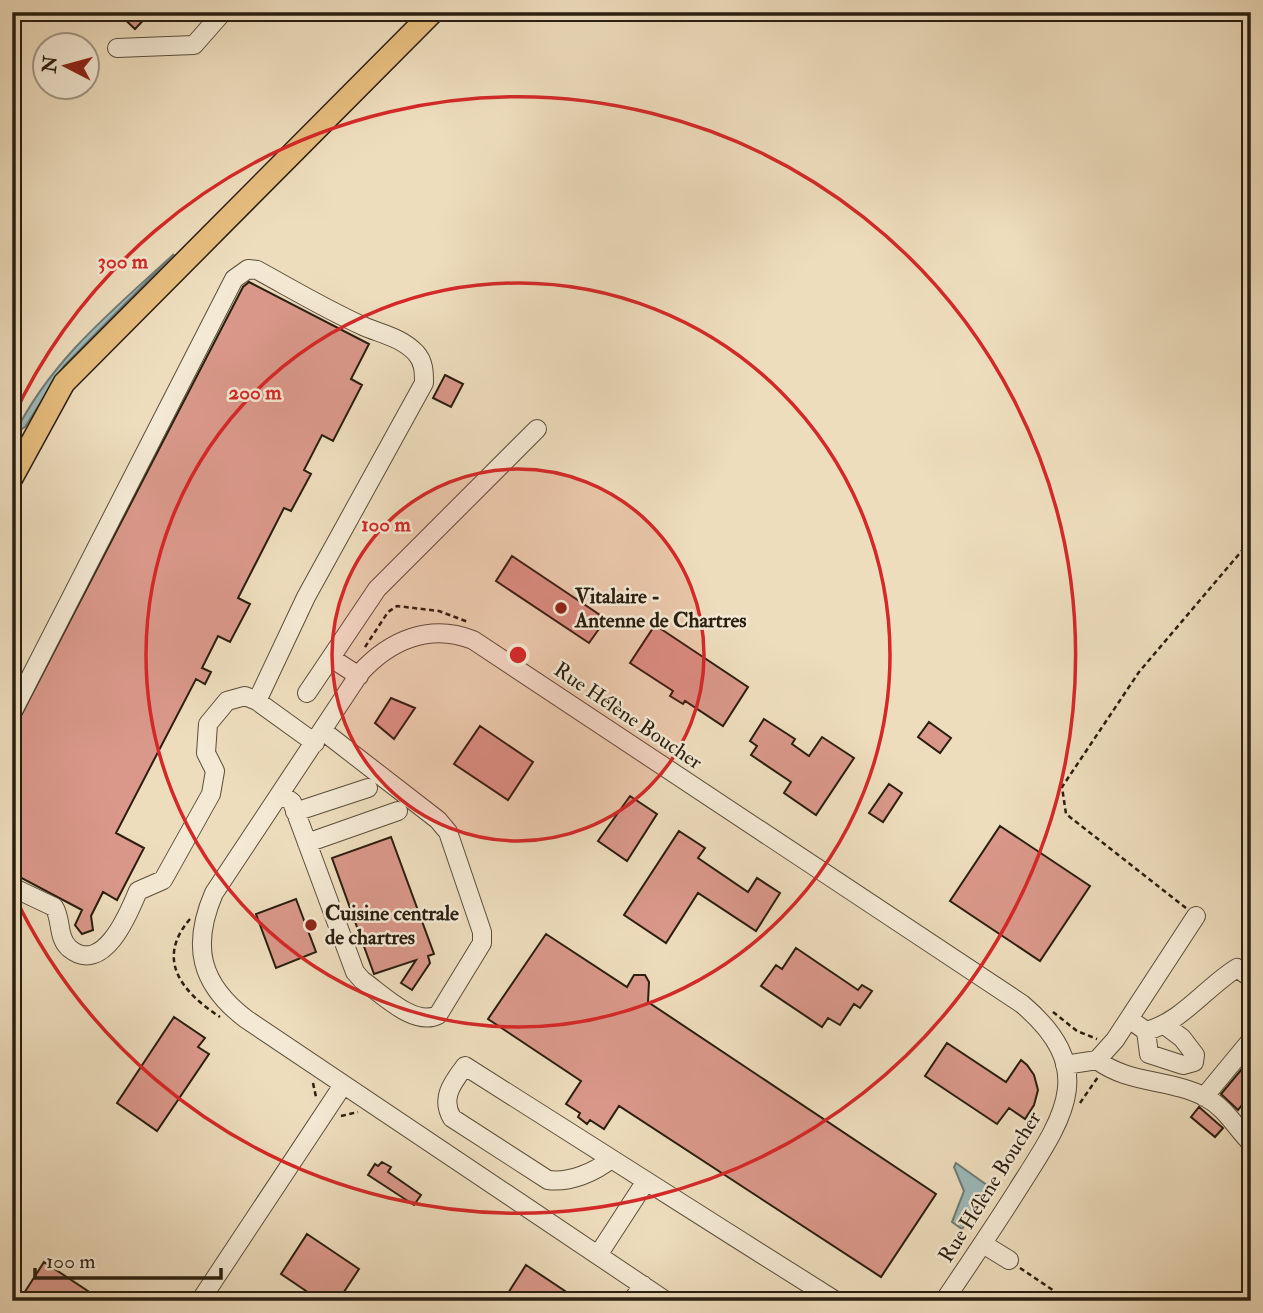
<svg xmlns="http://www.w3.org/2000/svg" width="1263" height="1313" font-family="'IM FELL Double Pica',serif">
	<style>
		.water { fill: #9dbaba; stroke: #6f7c76; stroke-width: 2 }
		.building { fill: #da988a; stroke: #291e10; stroke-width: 2 }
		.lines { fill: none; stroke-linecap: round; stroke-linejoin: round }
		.minor-casing { stroke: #5a4e3b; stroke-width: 20 }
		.major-casing { stroke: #291e10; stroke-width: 24 }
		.path { stroke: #291e10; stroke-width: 2.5; stroke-dasharray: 5 3.5; stroke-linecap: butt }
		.minor { stroke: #f4e9d4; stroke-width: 18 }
		.major { stroke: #e7be7e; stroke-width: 21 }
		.ring { fill: none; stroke: #d62828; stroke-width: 3.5 }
		.poi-dot { fill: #8f2418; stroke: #f4e9d4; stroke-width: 2.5 }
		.labels { text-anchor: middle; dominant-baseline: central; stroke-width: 5; stroke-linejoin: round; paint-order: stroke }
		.poi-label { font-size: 21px; font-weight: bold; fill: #291e10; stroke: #f4e9d4; text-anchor: start }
		.street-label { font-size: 21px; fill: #291e10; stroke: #f4e9d4 }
		.centre { fill: #d62828; stroke: #f4e9d4; stroke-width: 3.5 }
		.ring-label { font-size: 21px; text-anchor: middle; font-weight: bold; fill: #d62828; stroke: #f4e9d4; stroke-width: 5; stroke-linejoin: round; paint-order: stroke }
	</style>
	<rect width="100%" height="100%" fill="#eeddbd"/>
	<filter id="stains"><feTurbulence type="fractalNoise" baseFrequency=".00286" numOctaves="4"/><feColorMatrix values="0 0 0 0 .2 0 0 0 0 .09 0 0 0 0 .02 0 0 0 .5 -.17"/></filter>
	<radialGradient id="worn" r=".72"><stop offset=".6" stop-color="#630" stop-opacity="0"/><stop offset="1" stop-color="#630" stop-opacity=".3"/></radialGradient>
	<path class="water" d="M174 254 64 366 25 427 15 433C52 359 113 310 174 254Z
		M956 1163 991 1188 962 1229 952 1222 964 1191 954 1167Z"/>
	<path class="building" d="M117 12H151L135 29Z
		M249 282 369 344 351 379 362 385 333 441 322 435 304 470 311 474 291 511 284 508 238 598 250 604 230 642 218 636 202 668 211 672 205 684 196 679 116 833 144 848 117 900 103 892 91 916 93 930 82 934 75 925 82 910 12 873V733L243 287Z
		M445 375 463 384 451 407 433 398Z
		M512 556 606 619 589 643 496 581Z
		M655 625 748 687 723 726 685 701 683 704 670 696 673 691 630 663Z
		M391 698 415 708 394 739 375 723Z
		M764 719 795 739 792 744 809 756 822 737 854 758 816 815 784 793 791 782 751 755 757 746 750 741Z
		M929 722 951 738 940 753 918 737Z
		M480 726 533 762 508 800 454 764Z
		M889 784 902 793 883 822 869 813Z
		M630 796 657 814 627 861 598 841Z
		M1000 826 1090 886 1040 961 950 901Z
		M679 831 705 848 698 858 748 892 757 878 780 893 756 931 698 893 666 943 624 915Z
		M391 837 434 954 428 956 430 963 412 990 401 983 416 960 374 974 332 858Z
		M296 899 316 952 276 968 256 914Z
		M546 934 627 987 634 975H645L649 982 648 1002 936 1194 881 1277 619 1106 604 1129 590 1120 587 1124 578 1117 580 1113 566 1104 581 1081 488 1019Z
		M796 948 858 990 862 985 872 991 860 1008 854 1004 840 1025 828 1018 822 1027 761 986 776 965 782 969Z
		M174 1017 205 1038 198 1047 209 1054 157 1131 117 1103Z
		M947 1043 1006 1082 1021 1060 1027 1065 1034 1075 1038 1090 1034 1105 1025 1119 1009 1108 997 1124 925 1076Z
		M1251 1058V1113L1242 1105 1238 1110 1221 1094Z
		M1199 1107 1223 1128 1215 1137 1191 1117Z
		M382 1162 391 1167 388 1172 421 1195 414 1205 368 1175 375 1164 378 1166Z
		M307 1234 359 1269 338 1301H321L281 1274Z
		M44 1262 103 1301H19Z
		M526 1265 565 1291 558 1301H503Z"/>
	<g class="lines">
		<defs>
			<path id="minor" d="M117 48 194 45 223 12
				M331 658 359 676
				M307 693 377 589 537 429
				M12 713 234 279 248 269 257 270C292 289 327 310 363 326 381 334 401 337 416 353 424 362 424 372 424 383L306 597 257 701
				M281 794 292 802 355 972 362 980C382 994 414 1027 438 1015L482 943V932L448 832 438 820 323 731
				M295 812 368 788
				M307 843 398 811
				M12 887 54 907C62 919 57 937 69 948 103 977 129 913 138 891L163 880 211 794 215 771 206 753 208 724 227 701 245 696 257 701 315 743
				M1129 1019 1146 1031C1182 1022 1206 987 1237 968L1251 978
				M1146 1031 1149 1054 1183 1065 1194 1062 1195 1055 1182 1038 1166 1026
				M1097 1060C1128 1084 1171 1079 1205 1097 1226 1108 1235 1127 1251 1143
				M1065 1065 1097 1060 1115 1040 1196 916
				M1204 1097 1251 1040
				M611 1159C595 1172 570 1183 548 1180L452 1118C440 1098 453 1082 465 1066 588 1144 712 1223 836 1301
				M983 1244 1009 1260
				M598 1255 646 1181
				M200 1301 343 1085
				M632 1301 643 1285
				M666 1301 246 1019C200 984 191 946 214 893L360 673C390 640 430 623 473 640L1022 1004C1100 1070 1063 1118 1018 1189 994 1227 969 1264 944 1301"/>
			<path id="major" d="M12 478 64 383 433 12"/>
		</defs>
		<use href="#minor" class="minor-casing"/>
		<use href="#major" class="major-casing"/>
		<path class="path" d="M365 647 388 612 397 606 439 611 468 622
			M1186 908 1066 814 1062 787 1139 672 1251 540
			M190 919C155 960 182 992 220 1017
			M1053 1012 1077 1031 1097 1039
			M313 1083 316 1097
			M1080 1103 1098 1077
			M341 1116 358 1112
			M1020 1268 1069 1301"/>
		<use href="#minor" class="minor"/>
		<use href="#major" class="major"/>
	</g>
	<circle cx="518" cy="655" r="186" fill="#d62828" fill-opacity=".12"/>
	<g class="ring">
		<circle cx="518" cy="655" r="186"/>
		<circle cx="518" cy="655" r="372"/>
		<path d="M12 419A558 558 0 1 1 12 891"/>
	</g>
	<g class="poi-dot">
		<circle cx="561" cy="608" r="7"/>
		<circle cx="311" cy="925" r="7"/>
	</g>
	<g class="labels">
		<g class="poi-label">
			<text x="575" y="596">Vitalaire -<tspan x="575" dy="24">Antenne de Chartres</tspan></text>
			<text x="325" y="913">Cuisine centrale<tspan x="325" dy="24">de chartres</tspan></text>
		</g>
		<g class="street-label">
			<text transform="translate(628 716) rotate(34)">Rue Hélène Boucher</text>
			<text transform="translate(990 1187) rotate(-58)">Rue Hélène Boucher</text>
		</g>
	</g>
	<circle cx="518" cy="655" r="10" class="centre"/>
	<g class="ring-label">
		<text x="123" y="268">300 m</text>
		<text x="255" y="399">200 m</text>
		<text x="386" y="531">100 m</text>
	</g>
	<rect width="1263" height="1313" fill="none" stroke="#eeddbd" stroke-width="42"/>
	<rect x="14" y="14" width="1235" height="1285" fill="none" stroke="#291e10" stroke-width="3.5"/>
	<rect x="21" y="21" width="1221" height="1271" fill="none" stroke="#291e10" stroke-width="2"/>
	<g transform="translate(66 66) rotate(276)"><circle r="33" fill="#f4e9d4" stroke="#a39886" stroke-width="2"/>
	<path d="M0-5L12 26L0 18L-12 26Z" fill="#8f2418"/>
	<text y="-10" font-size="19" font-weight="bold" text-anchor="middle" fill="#291e10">N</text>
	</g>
	<path d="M35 1268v10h186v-10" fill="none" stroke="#291e10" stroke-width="3.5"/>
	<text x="46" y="1268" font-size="21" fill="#291e10" stroke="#f4e9d4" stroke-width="5" paint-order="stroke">100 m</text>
	<rect width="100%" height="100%" filter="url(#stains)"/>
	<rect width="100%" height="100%" fill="url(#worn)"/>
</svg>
